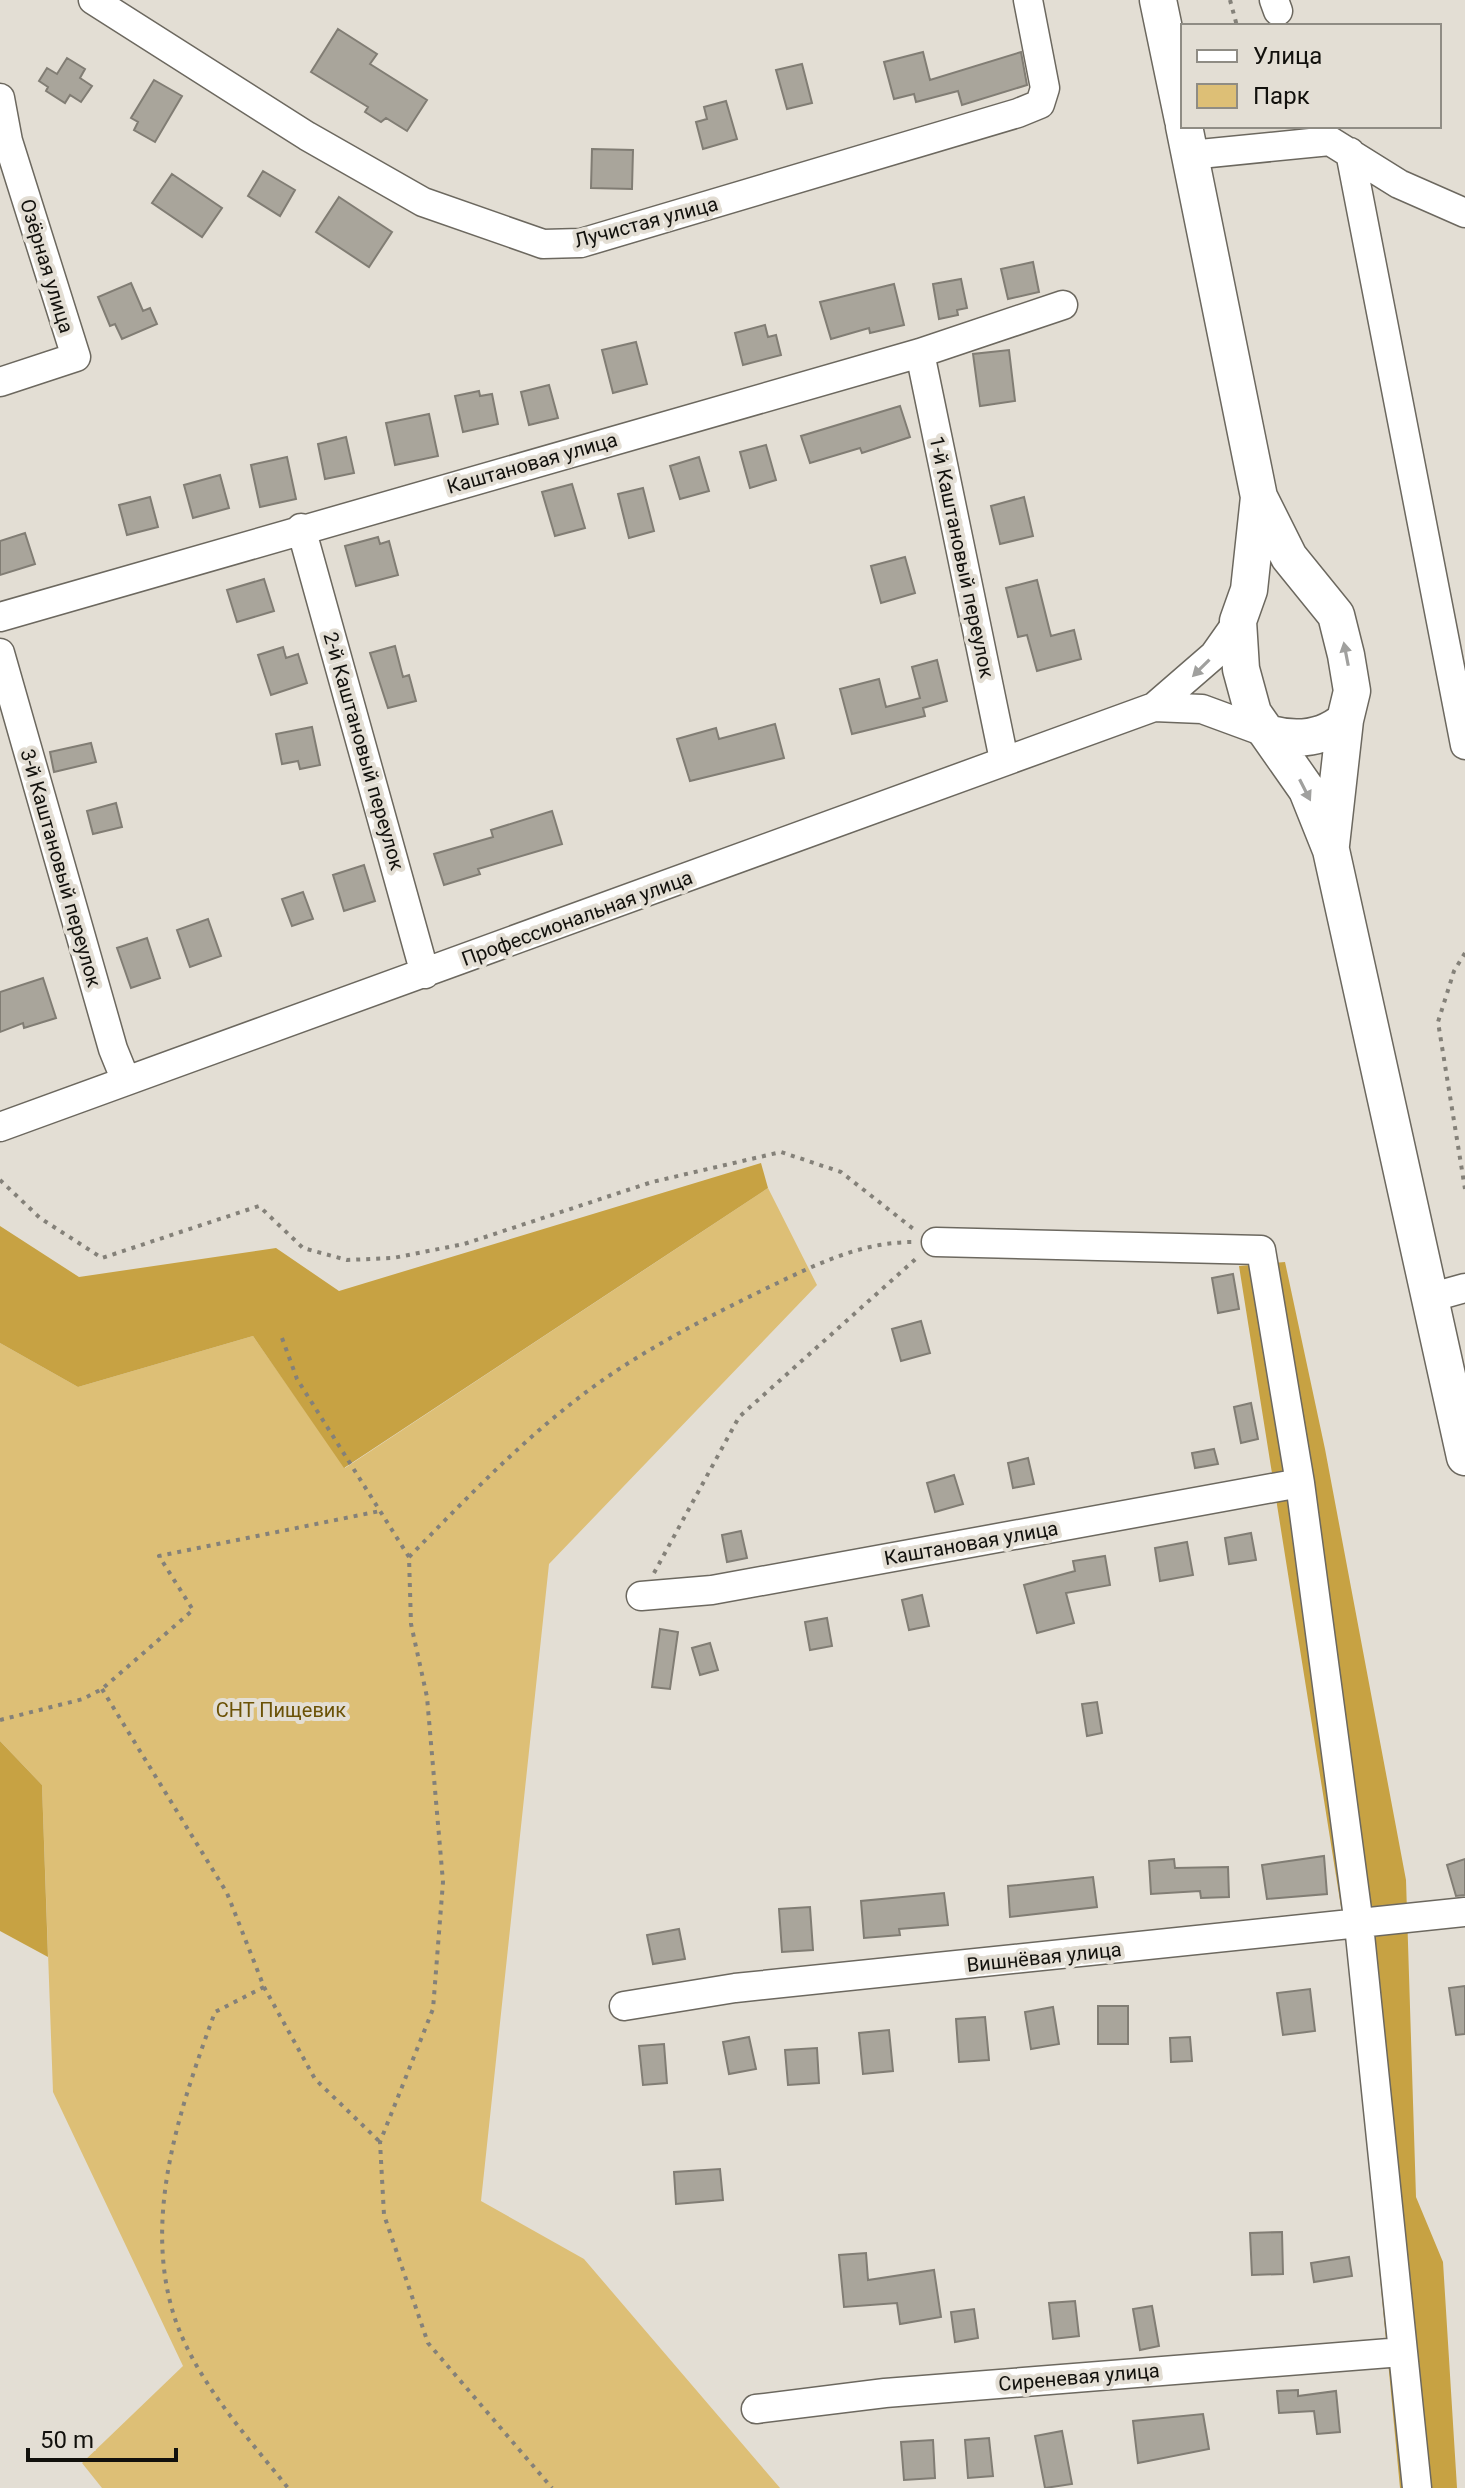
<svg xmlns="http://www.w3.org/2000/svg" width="1465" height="2488" font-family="Roboto,sans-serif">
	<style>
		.green { fill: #ddbf76 }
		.forest { fill: #c7a243 }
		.building { fill: #a9a59b; stroke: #817d74; stroke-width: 2 }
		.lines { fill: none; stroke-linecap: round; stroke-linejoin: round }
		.minor-casing { stroke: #6c685f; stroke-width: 31 }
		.major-casing { stroke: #6c685f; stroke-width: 39 }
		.path { stroke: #848179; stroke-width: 4; stroke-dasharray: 4 6; stroke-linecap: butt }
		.minor { stroke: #fff; stroke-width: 28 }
		.major { stroke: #fff; stroke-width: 36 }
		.oneway { fill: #a0a09e }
		.labels { text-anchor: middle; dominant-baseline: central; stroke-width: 8; stroke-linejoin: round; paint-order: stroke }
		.street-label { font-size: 20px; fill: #12110d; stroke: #e3ded4 }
		.park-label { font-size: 20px; fill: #6b5206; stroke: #e3ded4 }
	</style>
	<rect width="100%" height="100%" fill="#e3ded4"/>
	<path class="green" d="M768 1188 817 1285 549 1564 481 2201 584 2259 780 2488H102L82 2463 183 2366 53 2092 42 1785 0 1741V1343L78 1387 253 1336 345 1468Z"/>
	<path class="forest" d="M761 1163 768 1188 344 1468 253 1336 78 1387 0 1343V1226L79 1277 276 1248 339 1291Z
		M1285 1262 1325 1449 1406 1880 1416 2197 1443 2262 1457 2488H1400L1351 1970 1239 1266Z
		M0 1741 42 1785 48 1957 0 1931Z"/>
	<path class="building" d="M338 29 377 54 370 64 427 100 407 131 386 118 381 122 365 112 368 107 311 72Z
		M923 52 930 80 1021 52 1027 85 962 105 958 91 916 102 914 94 894 99 884 62Z
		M67 58 85 69 80 78 92 86 81 102 70 95 65 103 46 91 48 87 39 81 47 68 57 74Z
		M802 64 812 103 787 109 776 70Z
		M154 80 182 96 155 142 134 130 138 122 131 118Z
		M726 101 737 139 703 149 696 122 707 119 704 107Z
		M592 149 633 150 632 189 591 188Z
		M263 171 295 190 280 216 248 196Z
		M172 174 222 208 202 237 152 203Z
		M339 197 392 232 369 267 316 232Z
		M1033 262 1039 292 1008 299 1001 269Z
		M961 279 967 308 957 310 958 315 939 319 933 284Z
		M131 283 143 311 150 308 157 324 122 339 115 324 110 326 98 297Z
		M894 284 904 325 870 333 869 328 831 339 820 302Z
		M765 325 768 337 776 335 781 355 743 365 735 333Z
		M636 342 647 384 613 393 602 350Z
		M1009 350 1015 401 980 406 973 354Z
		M549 385 558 418 529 425 521 392Z
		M479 391 480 396 492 394 498 424 463 432 455 396Z
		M900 406 910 437 862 453 860 448 810 463 801 436Z
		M429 414 438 456 395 465 386 423Z
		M346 437 354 473 325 479 318 444Z
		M766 445 776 480 750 488 740 452Z
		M287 457 296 499 260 507 251 465Z
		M699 457 709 491 680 499 670 466Z
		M220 475 229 508 193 518 184 485Z
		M572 484 585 528 555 536 542 492Z
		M643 488 654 531 629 538 618 494Z
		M150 497 158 527 127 535 119 505Z
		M1024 497 1033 536 1000 544 991 506Z
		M25 533 35 564 0 575V541Z
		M378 537 380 544 389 541 398 575 356 586 345 546Z
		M905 557 915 593 881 603 871 566Z
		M264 579 274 611 237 622 227 590Z
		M1037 580 1051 636 1074 630 1081 659 1037 671 1027 635 1018 637 1006 588Z
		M395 646 403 677 409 675 416 701 388 708 370 653Z
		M283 647 286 658 298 654 307 683 271 695 258 655Z
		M937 660 947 701 923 708 925 716 852 734 840 689 879 679 886 707 920 698 912 667Z
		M775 724 784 758 690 781 677 739 716 728 719 739Z
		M312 727 320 765 300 769 298 761 282 764 276 734Z
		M91 743 96 762 54 772 50 752Z
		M116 803 122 827 93 834 87 811Z
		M552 811 562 844 478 869 480 874 444 885 434 854 493 837 491 830Z
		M364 865 375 901 344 911 333 875Z
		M303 892 313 919 292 926 282 899Z
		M208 919 221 956 190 967 177 930Z
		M147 938 160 978 131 988 117 948Z
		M43 978 56 1018 24 1028 23 1023 0 1032V992Z
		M1233 1274 1239 1309 1218 1313 1212 1278Z
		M921 1321 930 1353 901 1361 892 1329Z
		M1251 1403 1258 1439 1241 1443 1234 1407Z
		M1214 1449 1218 1464 1195 1468 1192 1453Z
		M1028 1458 1034 1484 1013 1488 1008 1463Z
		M954 1475 963 1504 935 1512 927 1483Z
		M741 1531 747 1558 727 1562 722 1535Z
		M1251 1533 1256 1560 1229 1564 1225 1538Z
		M1187 1542 1193 1575 1160 1581 1155 1548Z
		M1105 1556 1110 1585 1066 1593 1074 1623 1037 1633 1024 1585 1075 1571 1073 1561Z
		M922 1595 929 1626 909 1630 902 1600Z
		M827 1618 832 1646 810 1650 805 1622Z
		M660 1629 678 1632 670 1689 652 1687Z
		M710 1643 718 1670 700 1675 692 1648Z
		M1097 1702 1102 1733 1087 1736 1082 1704Z
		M1324 1856 1327 1894 1267 1899 1262 1865Z
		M1174 1859 1175 1868 1228 1867 1229 1897 1201 1898 1200 1891 1151 1894 1149 1861Z
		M1465 1859V1895L1456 1896 1447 1865Z
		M1093 1877 1097 1907 1010 1917 1008 1886Z
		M944 1893 948 1925 899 1929 900 1935 864 1938 861 1901Z
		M810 1907 813 1950 782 1952 779 1909Z
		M679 1929 685 1959 653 1964 647 1935Z
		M1465 1986V2034L1456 2035 1449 1988Z
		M1310 1989 1315 2031 1283 2035 1277 1993Z
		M1098 2006H1128V2044H1098Z
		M1053 2007 1059 2044 1031 2049 1025 2012Z
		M985 2017 989 2060 959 2062 956 2019Z
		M889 2030 893 2071 863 2074 859 2033Z
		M749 2037 756 2069 729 2074 723 2042Z
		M1190 2037 1192 2061 1171 2062 1170 2038Z
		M664 2044 667 2083 643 2085 639 2046Z
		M817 2048 819 2083 788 2085 785 2050Z
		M720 2169 723 2200 676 2204 674 2172Z
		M1282 2232 1283 2274 1252 2275 1250 2233Z
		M866 2253 868 2280 934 2270 941 2317 900 2324 897 2303 844 2307 839 2255Z
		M1349 2257 1352 2276 1314 2282 1311 2263Z
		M1075 2301 1079 2336 1053 2339 1049 2303Z
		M1152 2306 1159 2346 1140 2350 1133 2309Z
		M974 2309 978 2338 955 2342 951 2312Z
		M1298 2390V2396L1336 2391 1340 2432 1317 2434 1314 2411 1279 2413 1277 2391Z
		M1203 2414 1209 2449 1138 2463 1133 2421Z
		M1062 2431 1072 2484 1045 2488 1035 2436Z
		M989 2438 993 2476 968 2478 965 2440Z
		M933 2440 935 2478 904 2480 901 2442Z"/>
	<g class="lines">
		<defs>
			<path id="minor" d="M93 0 307 136 423 202 543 244 581 243 1018 113 1040 104 1045 88 1028 0
				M1274 0 1278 11
				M0 98 8 141 76 357 0 382
				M1350 152 1465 745
				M1190 155 1330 141 1399 184 1465 213
				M920 353 1004 760
				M301 528 425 974
				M0 617 920 353 1063 305
				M0 653 113 1049 126 1081
				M1154 707 1202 709 1270 734
				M0 1127 1154 707 1214 655 1238 621
				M936 1242 1261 1250 1300 1483 1359 1925 1417 2488
				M1429 1298 1465 1288
				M641 1596 712 1590 1300 1483
				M624 2006 735 1988 1465 1912
				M756 2409 885 2393 1402 2352"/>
			<path id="major" d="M1158 0 1183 120
				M1184 126 1259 497 1289 557 1336 615 1346 655 1352 691 1345 720 1331 845
				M1259 497 1249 590 1238 621 1241 669 1253 713 1307 790 1331 850 1465 1457
				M1270 734C1297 741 1323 739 1345 720"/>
		</defs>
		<use href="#minor" class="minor-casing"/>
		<use href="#major" class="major-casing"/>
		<path class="path" d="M1230 0 1237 26
			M1465 953 1454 971 1438 1022 1465 1189
			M0 1180 40 1218 102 1258 259 1206 303 1248 347 1260 393 1258 464 1244 652 1182 781 1152 841 1172 916 1231
			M282 1338 297 1379 409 1557 411 1624 427 1697 443 1882 433 2009 380 2142 384 2215 428 2343 552 2488
			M409 1557C464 1501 518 1444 581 1396 637 1353 702 1320 765 1289 813 1266 859 1242 913 1242
			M654 1573 739 1417 919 1256
			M102 1689 227 1893 264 1987 315 2079 380 2142
			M0 1720 83 1699 102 1689 193 1610 159 1556 380 1511
			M264 1987 215 2012C181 2105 144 2211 172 2309 191 2376 246 2435 288 2488"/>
		<use href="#minor" class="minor"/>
		<use href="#major" class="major"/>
	</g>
	<defs><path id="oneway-solid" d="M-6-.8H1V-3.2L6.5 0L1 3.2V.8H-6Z" transform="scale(2)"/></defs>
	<g class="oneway">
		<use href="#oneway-solid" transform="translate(1346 654) rotate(-101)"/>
		<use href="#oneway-solid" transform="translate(1201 668) rotate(135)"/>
		<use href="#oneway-solid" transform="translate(1305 790) rotate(63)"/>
	</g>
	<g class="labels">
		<g class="street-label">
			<text transform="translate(646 222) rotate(-15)">Лучистая улица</text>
			<text transform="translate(47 266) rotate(73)">Озёрная улица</text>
			<text transform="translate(532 463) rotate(-16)">Каштановая улица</text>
			<text transform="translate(962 557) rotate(78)">1-й Каштановый переулок</text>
			<text transform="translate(364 751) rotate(74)">2-й Каштановый переулок</text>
			<text transform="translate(61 868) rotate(74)">3-й Каштановый переулок</text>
			<text transform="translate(577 918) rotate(-20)">Профессиональная улица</text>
			<text transform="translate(971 1543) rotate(-10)">Каштановая улица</text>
			<text transform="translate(1044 1957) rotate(-6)">Вишнёвая улица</text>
			<text transform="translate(1079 2377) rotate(-5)">Сиреневая улица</text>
		</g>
		<g class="park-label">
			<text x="281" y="1710">СНТ Пищевик</text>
		</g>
	</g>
	<rect x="1181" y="24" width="260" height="104" fill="#e3ded4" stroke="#8f8c84" stroke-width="2"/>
	<rect x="1197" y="50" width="40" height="12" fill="#ffffff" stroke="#8f8c84" stroke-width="2"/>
	<text x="1253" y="64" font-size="24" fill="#12110d">Улица</text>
	<rect x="1197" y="84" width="40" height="24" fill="#ddbf76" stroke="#8f8c84" stroke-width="2"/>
	<text x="1253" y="104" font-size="24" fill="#12110d">Парк</text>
	<path d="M28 2448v12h148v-12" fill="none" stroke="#12110d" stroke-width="4"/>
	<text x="40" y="2448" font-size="24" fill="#12110d" stroke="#e3ded4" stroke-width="6" paint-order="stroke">50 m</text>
</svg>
